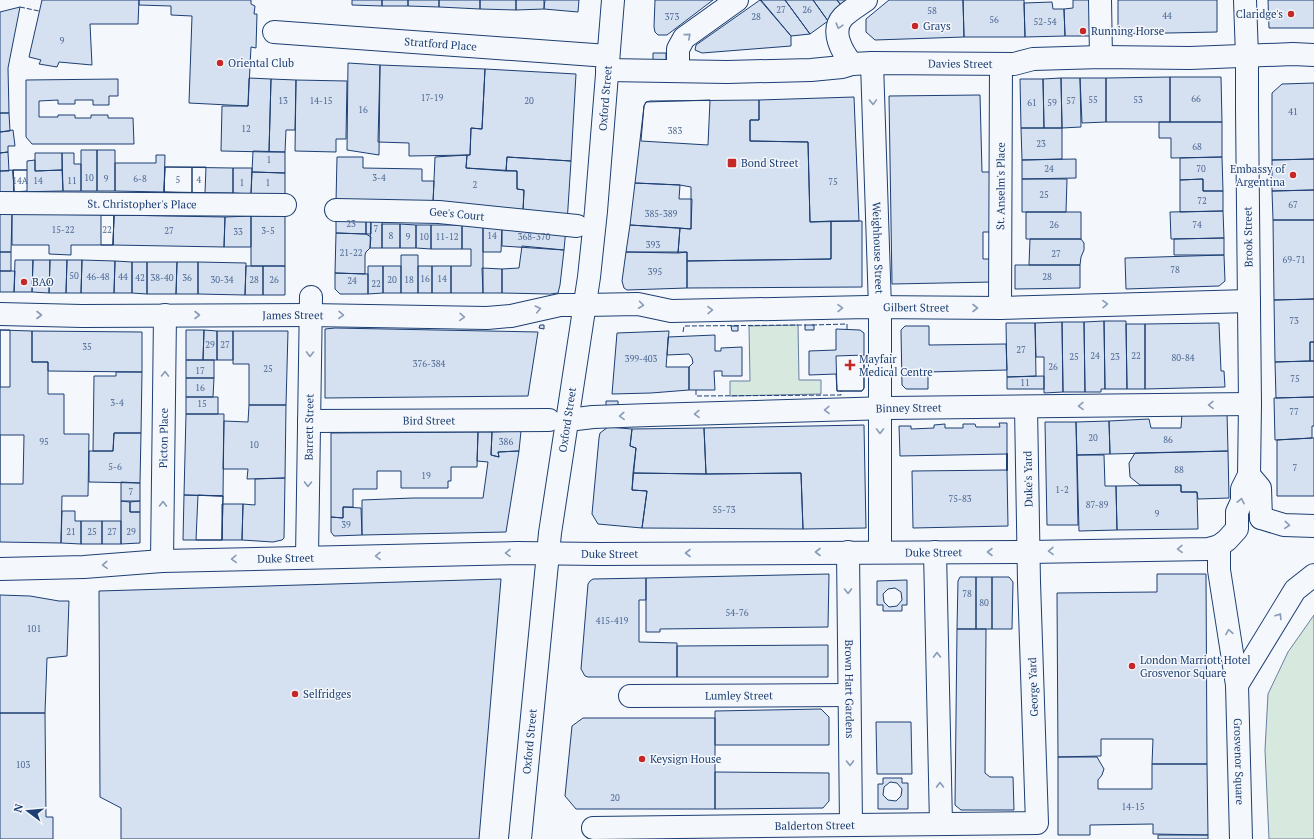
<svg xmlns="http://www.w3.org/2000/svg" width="1314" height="839" font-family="'PT Serif',serif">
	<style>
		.green { fill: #d7e8df; stroke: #687fa3 }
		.building { fill: #d5e0f0; stroke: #1d3f73; fill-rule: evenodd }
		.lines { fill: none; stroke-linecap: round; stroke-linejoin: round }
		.minor-casing { stroke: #1d3f73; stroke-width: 24 }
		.major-casing { stroke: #1d3f73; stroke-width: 24 }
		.minor { stroke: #f4f7fb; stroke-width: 22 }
		.major { stroke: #f4f7fb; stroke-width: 22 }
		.fence { stroke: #1d3f73; stroke-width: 1; stroke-dasharray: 5 2; stroke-linecap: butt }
		.wall { stroke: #1d3f73; stroke-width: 2 }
		.oneway { stroke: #889bb7 }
		.poi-dot { fill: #c62828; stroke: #f4f7fb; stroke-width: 1.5 }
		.labels { text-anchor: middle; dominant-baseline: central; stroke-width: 3; stroke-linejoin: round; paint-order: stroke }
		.number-label { font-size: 9px; fill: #4b6792 }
		.poi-label { font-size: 11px; fill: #1d3f73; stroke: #f4f7fb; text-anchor: start }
		.street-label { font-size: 11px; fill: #1d3f73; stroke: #f4f7fb }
	</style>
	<rect width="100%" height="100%" fill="#f4f7fb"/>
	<path class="green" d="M798 325 799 380H821V394L730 396V381H750L749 326Z
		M1314 615V839H1269L1265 750 1268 694 1288 652Z"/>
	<path class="building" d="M42 0H139L138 24H90L92 65 59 62 57 67 39 64 41 60 29 57Z
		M139 0H251V4L255 6 254 14H257L256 48 251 47 248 106 189 103 192 16 171 15V6L139 5Z
		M352 0H382V6L352 5Z
		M382 0H408V6H382Z
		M408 0H439V7L408 6Z
		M439 0H480V9L439 7Z
		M480 0H516V10L480 9Z
		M516 0H544V9L516 10Z
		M545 0H579L578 12 544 9Z
		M655 0H713L667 35H658L655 32 654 27Z
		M760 0 791 36V46L702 53 695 50 696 45Z
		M761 0H785L810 34 791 36Z
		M785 0H813L828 21 810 34Z
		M813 0H837L844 9 828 21Z
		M837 0H857L844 9Z
		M889 0H963L964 37 875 40 866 32V19Z
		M963 0H1024L1025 37H964Z
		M1073 0H1090V36H1065L1064 9 1073 8Z
		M1118 0H1217V32L1118 34Z
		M1268 0H1314V28H1269Z
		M1052 2 1053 9H1064L1065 36 1025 37 1024 3Z
		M20 7 8 68 9 113H0V12Z
		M653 53H666V61H653Z
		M348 63 380 65 379 155 347 150Z
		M380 65 485 69 482 129 471 128 470 155 409 156V143L378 142Z
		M485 69 576 74 571 161 507 157 506 171 466 168 467 155H470L471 128 482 129Z
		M1170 77V122H1106V78Z
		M1170 77H1221L1222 122H1170Z
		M249 78 271 79 269 152 221 151 222 106H248Z
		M1061 78 1062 128H1044L1043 79Z
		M1061 78H1080L1081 127 1062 128Z
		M1080 78H1106V122L1082 123Z
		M118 79V96H109V105H93V100H75V104H58V100L39 101V117H58V115H75V118H91V115H108V118H133L134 144H32L26 137V80Z
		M271 79 296 80 295 130H286L285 152H269Z
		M1020 79H1043L1044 128H1021Z
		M296 80 347 81 346 139H336V152L295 151Z
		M1314 83V159L1272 160V93L1282 84Z
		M980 95 982 172H994L995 232H983V259H993V282L892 284 889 96Z
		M854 97 859 221 810 222 808 142 750 141V120H759V100Z
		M710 100 708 145 641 141 644 106 646 102Z
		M759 100V120H750V141L808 142 810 222 831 221V259L687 261V252L678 253 680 228 691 229V187L680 185 635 183 644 106 646 102 650 101Z
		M0 113H9L10 131 0 132Z
		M1159 122H1222V157L1171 158V138H1159Z
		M1021 128H1062V159L1022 160Z
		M13 130 15 146H8V152L0 153V132Z
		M81 150H97V191H81Z
		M97 150H115V191H97Z
		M253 151 285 152V173L252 172Z
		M8 152 9 171H0V153Z
		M35 153H62V170L35 171Z
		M62 153H74V164H81V191H63Z
		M156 155H165L164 192 115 191V163H156Z
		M467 155 466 168 517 171V189L524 190 523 211 433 203 435 157Z
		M337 157H363V168L422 169V181H434L433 203 336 202Z
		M507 157 571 161 567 223 523 211 524 190 517 189V171H506Z
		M1222 157 1223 191H1203V179L1180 180V158Z
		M1076 159V178L1022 179V160Z
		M1314 159V190L1272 191V160Z
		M35 160V171L62 170 63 191 14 192 13 170H27V161Z
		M165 167 233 168V193L164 192Z
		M165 167H192V193L164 192Z
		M192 167H206L205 193H192Z
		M233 168H252L251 194 233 193Z
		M13 170 14 192H0V171Z
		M13 170H27V191L14 192Z
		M252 172 285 173V194H251Z
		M1022 179H1067L1066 212H1022Z
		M1203 179V191H1223V211L1180 212V180Z
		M635 183 680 185 679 199H692L691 229 630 225Z
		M1314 190V220H1273L1272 191Z
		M1223 211 1224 238 1171 239 1170 212Z
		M1026 212H1081V239H1026Z
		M0 214H12L11 252H0Z
		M12 214 114 215 113 245H71V255L49 254V245H12Z
		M101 215H114L113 245H101Z
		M114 215 225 217 224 247 113 245Z
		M336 215H366V234L336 233Z
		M366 215H371V234H366Z
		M371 215H382V248H370Z
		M251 216H285V266H251Z
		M251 216V247H224L225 217Z
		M1273 220H1314V299L1274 300Z
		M831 221H862V287L687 288V261L831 259Z
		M382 224H400V248H382Z
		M400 224 416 225V248H400Z
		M416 225H431V249L416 248Z
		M431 225H462V249H431Z
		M462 225H483V293H451V266H471V249H462Z
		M483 225 502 226 501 252H483Z
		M630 225 680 228 678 253 626 252Z
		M502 226 566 228 564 250 502 246Z
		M336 233 366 234 371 237 370 248 366 252 365 255V274L335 273Z
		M1224 238V255H1174V239Z
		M1030 239H1081L1084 243V250L1081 257 1080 265H1029Z
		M522 246 564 250 560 285 558 293 550 294 502 293V269L519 268Z
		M0 252H11V271H0Z
		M626 252H687V288L627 290 624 288 622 281Z
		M401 255H418V293H401Z
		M1224 255 1225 281 1219 286 1126 289 1125 258Z
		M15 260H33L32 292H14Z
		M33 260H50L49 293 32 292Z
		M50 260H67L66 293H49Z
		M67 260H82L81 293H66Z
		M82 260 115 261 114 293H81Z
		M115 261 132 262V293H114Z
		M132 262H147V294L132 293Z
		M147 262H177L176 294H147Z
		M177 262H198V294H176Z
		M198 262 246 263 245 295 198 294Z
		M1015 265H1080V288L1015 289Z
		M246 266H263V295H245Z
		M263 266H285V295H263Z
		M368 266H383V293L368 294Z
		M383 266H401V293H383Z
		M418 266H432V293H418Z
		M432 266H451V293H432Z
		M482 268 502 269V293H483Z
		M0 271H15L14 292H0Z
		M335 273 368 274V294H340L335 289Z
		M1314 299V342H1310V361L1275 362 1274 300Z
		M1104 321H1126L1127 389H1105Z
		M1104 321 1105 389H1101V392H1085L1084 322Z
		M1062 322H1084L1085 392H1063Z
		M1062 322 1063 392 1044 393V357H1036L1035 323Z
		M1006 323H1035L1036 376 1007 377Z
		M1219 323 1221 371H1224L1225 387 1145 389V324Z
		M1126 324H1145V389H1127Z
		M540 325H544V329L539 328Z
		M805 325H814V330H805Z
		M731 326H738V331H732Z
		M905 326H929V345L1006 344 1007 370 928 372V389H906L902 385 901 330Z
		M335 328 538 332 528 396 325 398V329Z
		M836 329 860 330 864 333V388L862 391H837L836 374 809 375V351L836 350Z
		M0 330H10V387H0Z
		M0 330 32 331V362H48V394H64V434H89L88 496H62L61 543 0 542Z
		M186 330H204L203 360H186Z
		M204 330 217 331V360H203Z
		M32 331 142 332V372L48 371V362H32Z
		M217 331H233V360H217Z
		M233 331H288L286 405H249V364H233Z
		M669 331 666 367H689V390L651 393 612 394 617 333Z
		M715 335V351H721V348L742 347V376H722V371H714L715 390H689V367L693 363 692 358 689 354 667 355 668 337Z
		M1310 342H1314V361H1310Z
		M864 355V388L862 391H837L836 356Z
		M186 360H214V378H186Z
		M1310 361H1314V397L1276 398 1275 362Z
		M116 372H142L141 433H114L113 451H93L94 376H116Z
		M1044 376V389H1007V377Z
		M186 378H214L213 397H186Z
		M186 397H218V414H186Z
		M1314 397V426H1312V438L1275 440 1274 398Z
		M606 401H618V410L606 409Z
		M249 405H286L285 478 247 479 248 469H223L224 421 248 422Z
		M1182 413H1227L1228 451 1110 454 1109 421 1149 419 1151 428H1181Z
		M186 414H224L223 496 184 495Z
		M1109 421 1110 454 1077 455 1076 422Z
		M1045 422H1076L1078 525H1047Z
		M999 423H1007V454L900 456 899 426H911V429L934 428V425L945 424V428H963V424H975L976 427H1000Z
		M864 425 866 528 803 529 801 473 706 474 704 428Z
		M608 427 632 429 630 446 636 448 632 490 647 491 642 528 598 524 592 514 599 438 600 433Z
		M704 428 706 474 633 473 636 448 630 446 632 429Z
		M521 431 519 451 498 452 499 457 491 455 492 432Z
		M478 432 477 467H451V481H448V488H401V471H377V489H353V507H343V518L331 517V433Z
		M478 432H492L491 455 499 457 498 452 519 451 506 532 362 535V500L413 498H483L488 462 477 461Z
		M114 433H141L140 483 89 482V451H113Z
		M0 435H24L23 484H0Z
		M1312 438H1314V496H1277V440Z
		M1228 451 1229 498 1198 499 1197 492H1181V485H1140L1130 477 1129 463 1135 453Z
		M1077 455H1104L1105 486H1116L1117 530 1079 531Z
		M1007 470 1008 526 913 528 912 471Z
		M633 473 706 474 801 473 803 529 642 528 647 491 632 490Z
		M285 478 284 538 282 540 273 542 242 540 243 504 255 505V479Z
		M121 482 140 483V501H121Z
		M1181 485V492H1197L1198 529 1117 530 1116 486Z
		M184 495 223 496 222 540H183Z
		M198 495 223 496 222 540H196Z
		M121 501 130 502V512H140V543L121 544Z
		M140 501V512H130V502Z
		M222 504H243L242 540H222Z
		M343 507 361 508 362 535 334 536 331 532V517L343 518Z
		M62 511H75V521H81V544L61 543Z
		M81 521H102V544H81Z
		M102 521H121V544H102Z
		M829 574 828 627 660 629V632H646V578Z
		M1157 574H1206L1207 764H1152L1153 739H1101V756L1058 757 1057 593 1157 592Z
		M960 577H976V629H957L958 581Z
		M976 577H992V629H976Z
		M992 577H1009L1013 582 1012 629H992Z
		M646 578V600H639V642L677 643V677H588L585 676 581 669 588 584 590 581 593 579Z
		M501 579 479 839H121V808L100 797 99 591Z
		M907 580V605H902V611H883V605H877V581ZM895 588 901 592 902 600 897 606 889 607 884 602 883 594 888 589Z
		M0 595 30 596 59 601H69L67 656 47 658 45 713H0Z
		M957 629H986L985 773 990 777H1013L1014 810H961L955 805Z
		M828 645V677H677V646Z
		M821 709 829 717V745H715V711Z
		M0 713H45L46 817H53V839H0Z
		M583 718H715V809H576L565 796 572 726Z
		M876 722H911L912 774H877Z
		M1058 757H1097L1104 769 1102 775 1098 780V789H1152V764H1207L1208 835 1153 834V824L1090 825V835H1058Z
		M715 772 829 773V801L823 808 715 809Z
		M883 778H902V783H908V809H878V784H883ZM890 782 897 783 902 789 901 796 896 801 888 800 883 795 884 787Z
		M1158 835H1208V839H1158Z"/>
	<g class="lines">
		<defs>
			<g id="minor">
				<path d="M1100 0 1101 57"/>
				<path id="s1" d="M274 32 608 56"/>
				<path id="s2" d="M872 63 880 308V552"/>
				<path d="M852 64C842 52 830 31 843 17 849 11 859 5 866 0"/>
				<path id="s3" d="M607 70 727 72 811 70 842 67 852 64 872 63 1014 64 1033 59 1101 57 1190 58 1293 54 1314 55"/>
				<path d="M678 71V49L684 38 737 0"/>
				<path id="s4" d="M0 203 285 205"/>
				<path id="s5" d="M336 210 439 212 577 226"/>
				<path id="s6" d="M585 305 638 304 671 311 868 307 1000 308 1249 301"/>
				<path id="s7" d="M1000 308 1001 64"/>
				<path id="s8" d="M568 420 593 417 650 415 889 408 1250 404"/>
				<path id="s9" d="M309 421 549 420"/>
				<path d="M1249 475 1260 488 1261 518"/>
				<path d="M1261 518 1284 525 1314 526"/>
				<path id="s10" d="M1219 546V570L1237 685 1241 839"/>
				<path id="s11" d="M848 552 851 825"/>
				<path d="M935 552 941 824"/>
				<path id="s12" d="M307 557 311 297"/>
				<path id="s13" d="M162 561 165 315"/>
				<path id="s14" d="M0 569 84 567 162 561 517 553 599 554 1029 552 1208 549 1219 546 1227 540 1237 529V512L1242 501V489L1249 475 1250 404 1247 109V56L1245 0"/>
				<path d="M1237 685 1295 590 1314 575"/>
				<path id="s15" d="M630 696 849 695"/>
				<path id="s16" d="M593 828 1037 823 1029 582 1026 407"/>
			</g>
			<g id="major">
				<path id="s17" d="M0 314 82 316 310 315 487 318 511 316 560 305H585"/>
				<path id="s18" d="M520 839 550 533 589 277 596 211 613 0"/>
			</g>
		</defs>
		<use href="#minor" class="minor-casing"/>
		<use href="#major" class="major-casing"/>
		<use href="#minor" class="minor"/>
		<use href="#major" class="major"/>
		<path class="fence" d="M20 7 39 11
			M812 325 847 324V329
			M683 332 684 326 806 325
			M696 390V396L841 395V391"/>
		<path class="wall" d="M1007 454V470"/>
	</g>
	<defs><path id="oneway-chevron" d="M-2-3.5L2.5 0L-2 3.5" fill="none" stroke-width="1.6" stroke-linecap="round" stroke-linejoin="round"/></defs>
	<g class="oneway">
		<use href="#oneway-chevron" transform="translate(839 26) rotate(106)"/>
		<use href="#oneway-chevron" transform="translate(688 36) rotate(-41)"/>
		<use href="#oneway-chevron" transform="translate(873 102) rotate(88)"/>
		<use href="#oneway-chevron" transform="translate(1105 304) rotate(-2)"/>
		<use href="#oneway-chevron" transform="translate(641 305) rotate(8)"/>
		<use href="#oneway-chevron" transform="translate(840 308) rotate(-1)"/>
		<use href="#oneway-chevron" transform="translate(975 308)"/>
		<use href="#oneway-chevron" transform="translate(538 309) rotate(-13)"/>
		<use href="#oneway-chevron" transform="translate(710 310) rotate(-1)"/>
		<use href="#oneway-chevron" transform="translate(39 315)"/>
		<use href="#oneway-chevron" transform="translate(197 315)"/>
		<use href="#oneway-chevron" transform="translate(341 315) rotate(1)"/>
		<use href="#oneway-chevron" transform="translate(462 317) rotate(2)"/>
		<use href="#oneway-chevron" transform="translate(310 354) rotate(91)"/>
		<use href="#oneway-chevron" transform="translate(165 374) rotate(-89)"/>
		<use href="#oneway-chevron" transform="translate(1211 405) rotate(179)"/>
		<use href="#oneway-chevron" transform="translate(1081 406) rotate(179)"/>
		<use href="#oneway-chevron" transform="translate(827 410) rotate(179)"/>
		<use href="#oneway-chevron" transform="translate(697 414) rotate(179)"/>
		<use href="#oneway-chevron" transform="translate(622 416) rotate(177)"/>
		<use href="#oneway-chevron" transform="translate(880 431) rotate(90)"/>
		<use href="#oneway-chevron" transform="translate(308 484) rotate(91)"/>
		<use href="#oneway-chevron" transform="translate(1241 501) rotate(-78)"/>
		<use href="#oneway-chevron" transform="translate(163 504) rotate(-89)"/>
		<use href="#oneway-chevron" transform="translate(1287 525) rotate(5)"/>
		<use href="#oneway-chevron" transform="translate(1180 549) rotate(179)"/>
		<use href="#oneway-chevron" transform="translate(1051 551) rotate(179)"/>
		<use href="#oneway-chevron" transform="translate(818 552) rotate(180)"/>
		<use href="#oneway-chevron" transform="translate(990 552) rotate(180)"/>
		<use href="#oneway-chevron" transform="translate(508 553) rotate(179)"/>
		<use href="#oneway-chevron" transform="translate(688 553) rotate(180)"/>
		<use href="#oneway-chevron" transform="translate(378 556) rotate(179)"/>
		<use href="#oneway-chevron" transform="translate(234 559) rotate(178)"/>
		<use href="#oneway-chevron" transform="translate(105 565) rotate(176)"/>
		<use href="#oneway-chevron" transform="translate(848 591) rotate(89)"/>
		<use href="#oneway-chevron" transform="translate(1279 616) rotate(-58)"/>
		<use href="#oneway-chevron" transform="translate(1229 632) rotate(-99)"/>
		<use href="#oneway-chevron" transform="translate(937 655) rotate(-91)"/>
		<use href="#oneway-chevron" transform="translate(850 763) rotate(89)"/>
		<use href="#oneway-chevron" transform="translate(940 785) rotate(-91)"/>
	</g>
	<g class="poi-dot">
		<circle cx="1291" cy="14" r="4"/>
		<circle cx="915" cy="26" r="4"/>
		<circle cx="1083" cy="31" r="4"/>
		<circle cx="220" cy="63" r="4"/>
		<rect x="727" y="158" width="10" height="10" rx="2"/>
		<circle cx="1293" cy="175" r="4"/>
		<circle cx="24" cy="282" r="4"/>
		<path d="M848 359h4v4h4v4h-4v4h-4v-4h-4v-4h4z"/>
		<circle cx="1132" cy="666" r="4"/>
		<circle cx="295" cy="694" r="4"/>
		<circle cx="642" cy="759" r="4"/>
	</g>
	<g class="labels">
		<g class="number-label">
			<text x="781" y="10">27</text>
			<text x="807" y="10">26</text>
			<text x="932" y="11">58</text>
			<text x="1167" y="16">44</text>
			<text x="672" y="17">373</text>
			<text x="756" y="17">28</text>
			<text x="994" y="20">56</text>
			<text x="1045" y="22">52-54</text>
			<text x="62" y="41">9</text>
			<text x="432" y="98">17-19</text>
			<text x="1196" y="99">66</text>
			<text x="1093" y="100">55</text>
			<text x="1138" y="100">53</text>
			<text x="283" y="101">13</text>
			<text x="321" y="101">14-15</text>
			<text x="529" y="101">20</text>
			<text x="1071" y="101">57</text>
			<text x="1032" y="103">61</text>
			<text x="1052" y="103">59</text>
			<text x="363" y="110">16</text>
			<text x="1293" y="112">41</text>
			<text x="246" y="129">12</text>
			<text x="675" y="131">383</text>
			<text x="1041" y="144">23</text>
			<text x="1197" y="147">68</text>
			<text x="269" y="160">1</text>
			<text x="1049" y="169">24</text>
			<text x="1201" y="169">70</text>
			<text x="89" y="178">10</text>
			<text x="379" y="178">3-4</text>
			<text x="106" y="179">9</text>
			<text x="140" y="179">6-8</text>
			<text x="178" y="180">5</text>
			<text x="199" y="180">4</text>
			<text x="20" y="181">14A</text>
			<text x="38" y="181">14</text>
			<text x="72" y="181">11</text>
			<text x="833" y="182">75</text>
			<text x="242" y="183">1</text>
			<text x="268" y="183">1</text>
			<text x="475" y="185">2</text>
			<text x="1044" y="195">25</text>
			<text x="1202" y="201">72</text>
			<text x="1293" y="205">67</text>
			<text x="661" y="214">385-389</text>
			<text x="351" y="224">23</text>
			<text x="1054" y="225">26</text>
			<text x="1197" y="225">74</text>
			<text x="376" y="229">7</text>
			<text x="63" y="230">15-22</text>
			<text x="107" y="230">22</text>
			<text x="169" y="231">27</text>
			<text x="268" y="231">3-5</text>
			<text x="238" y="232">33</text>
			<text x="391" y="236">8</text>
			<text x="492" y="236">14</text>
			<text x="408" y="237">9</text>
			<text x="424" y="237">10</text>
			<text x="447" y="237">11-12</text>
			<text x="534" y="237">368-370</text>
			<text x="653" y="245">393</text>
			<text x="351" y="253">21-22</text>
			<text x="1056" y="254">27</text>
			<text x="1294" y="260">69-71</text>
			<text x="1175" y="270">78</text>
			<text x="655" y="272">395</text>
			<text x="74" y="276">50</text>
			<text x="98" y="277">46-48</text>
			<text x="123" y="277">44</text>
			<text x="1047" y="277">28</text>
			<text x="140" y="278">42</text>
			<text x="162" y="278">38-40</text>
			<text x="187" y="278">36</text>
			<text x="425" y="279">16</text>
			<text x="442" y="279">14</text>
			<text x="222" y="280">30-34</text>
			<text x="254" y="280">28</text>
			<text x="274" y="280">26</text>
			<text x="392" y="280">20</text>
			<text x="409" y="280">18</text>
			<text x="352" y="281">24</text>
			<text x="376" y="284">22</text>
			<text x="1294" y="321">73</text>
			<text x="210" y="345">29</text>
			<text x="225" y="345">27</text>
			<text x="87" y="347">35</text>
			<text x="1021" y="350">27</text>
			<text x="1095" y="356">24</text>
			<text x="1136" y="356">22</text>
			<text x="1074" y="357">25</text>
			<text x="1115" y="357">23</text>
			<text x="1183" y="358">80-84</text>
			<text x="641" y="359">399-403</text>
			<text x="429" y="364">376-384</text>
			<text x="1053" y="367">26</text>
			<text x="268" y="369">25</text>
			<text x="200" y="371">17</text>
			<text x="1295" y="379">75</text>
			<text x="1025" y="383">11</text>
			<text x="200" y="388">16</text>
			<text x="117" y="403">3-4</text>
			<text x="202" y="404">15</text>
			<text x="1294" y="412">77</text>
			<text x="1093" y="438">20</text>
			<text x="1168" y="440">86</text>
			<text x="44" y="442">95</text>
			<text x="506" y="442">386</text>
			<text x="254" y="445">10</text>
			<text x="115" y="467">5-6</text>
			<text x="1295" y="468">7</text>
			<text x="1179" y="470">88</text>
			<text x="426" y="476">19</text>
			<text x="1062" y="490">1-2</text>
			<text x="131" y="492">7</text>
			<text x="960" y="499">75-83</text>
			<text x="1097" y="505">87-89</text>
			<text x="724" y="510">55-73</text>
			<text x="1157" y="514">9</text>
			<text x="346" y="525">39</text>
			<text x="71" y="532">21</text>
			<text x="92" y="532">25</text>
			<text x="112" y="532">27</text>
			<text x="131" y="532">29</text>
			<text x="967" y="594">78</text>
			<text x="984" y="603">80</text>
			<text x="737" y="613">54-76</text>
			<text x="612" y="621">415-419</text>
			<text x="34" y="629">101</text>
			<text x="23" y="765">103</text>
			<text x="615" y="798">20</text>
			<text x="1133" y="807">14-15</text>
		</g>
		<g class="poi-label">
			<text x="1283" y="14" text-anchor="end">Claridge's</text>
			<text x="923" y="26">Grays</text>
			<text x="1091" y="31">Running Horse</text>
			<text x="228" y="63">Oriental Club</text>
			<text x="741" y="163">Bond Street</text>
			<text x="1285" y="169" text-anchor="end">Embassy of<tspan x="1285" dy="13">Argentina</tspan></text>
			<text x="32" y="282">BAO</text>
			<text x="859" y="359">Mayfair<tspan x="859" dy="13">Medical Centre</tspan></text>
			<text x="1140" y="660">London Marriott Hotel<tspan x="1140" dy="13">Grosvenor Square</tspan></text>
			<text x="303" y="694">Selfridges</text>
			<text x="650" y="759">Keysign House</text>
		</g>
		<g class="street-label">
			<text stroke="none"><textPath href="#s1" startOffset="167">Stratford Place</textPath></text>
			<text stroke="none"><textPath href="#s3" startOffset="354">Davies Street</textPath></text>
			<text stroke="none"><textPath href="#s18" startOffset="746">Oxford Street</textPath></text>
			<text stroke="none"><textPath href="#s7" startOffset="122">St. Anselm's Place</textPath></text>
			<text stroke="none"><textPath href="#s4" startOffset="142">St. Christopher's Place</textPath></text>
			<text stroke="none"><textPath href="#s5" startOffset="121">Gee's Court</textPath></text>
			<text transform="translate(1248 237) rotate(-91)">Brook Street</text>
			<text stroke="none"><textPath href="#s2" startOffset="185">Weighhouse Street</textPath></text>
			<text stroke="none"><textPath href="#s6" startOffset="332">Gilbert Street</textPath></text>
			<text stroke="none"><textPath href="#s17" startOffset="293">James Street</textPath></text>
			<text stroke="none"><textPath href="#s8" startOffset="341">Binney Street</textPath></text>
			<text stroke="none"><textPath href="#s9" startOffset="120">Bird Street</textPath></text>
			<text stroke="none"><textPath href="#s18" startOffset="422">Oxford Street</textPath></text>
			<text stroke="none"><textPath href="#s12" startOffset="130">Barrett Street</textPath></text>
			<text stroke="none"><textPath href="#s13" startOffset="123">Picton Place</textPath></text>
			<text transform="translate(1028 479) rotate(-91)">Duke's Yard</text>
			<text stroke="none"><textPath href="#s14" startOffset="934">Duke Street</textPath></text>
			<text stroke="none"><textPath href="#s14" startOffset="610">Duke Street</textPath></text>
			<text stroke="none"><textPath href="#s14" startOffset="286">Duke Street</textPath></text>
			<text transform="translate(1033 687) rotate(-92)">George Yard</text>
			<text stroke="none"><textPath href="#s11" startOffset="137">Brown Hart Gardens</textPath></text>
			<text stroke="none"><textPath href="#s15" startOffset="109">Lumley Street</textPath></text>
			<text stroke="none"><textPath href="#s18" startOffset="98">Oxford Street</textPath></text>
			<text stroke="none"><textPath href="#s10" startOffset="217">Grosvenor Square</textPath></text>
			<text stroke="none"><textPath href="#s16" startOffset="222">Balderton Street</textPath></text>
		</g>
	</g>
	<g transform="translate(28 811) rotate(286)" stroke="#f4f7fb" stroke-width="3" paint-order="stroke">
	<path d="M0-3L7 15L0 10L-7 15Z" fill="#1d3f73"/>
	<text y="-6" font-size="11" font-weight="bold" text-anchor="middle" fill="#1d3f73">N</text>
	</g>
</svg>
